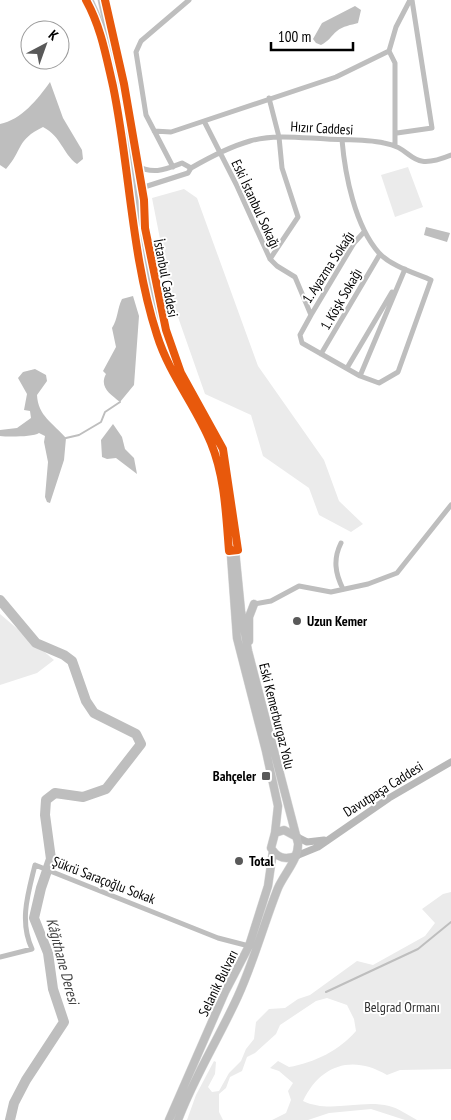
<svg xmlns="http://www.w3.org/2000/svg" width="451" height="1120" font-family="'PT Sans Narrow',sans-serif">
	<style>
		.green { fill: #ebebeb }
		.water { fill: #bebebe }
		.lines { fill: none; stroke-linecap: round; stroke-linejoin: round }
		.stream { stroke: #bebebe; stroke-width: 2 }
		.river { stroke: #bebebe; stroke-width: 10 }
		.primary-casing { stroke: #dbdbdb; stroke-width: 9 }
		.street { stroke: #bebebe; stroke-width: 5 }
		.secondary { stroke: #b8b8b8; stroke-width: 7 }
		.primary { stroke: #bebebe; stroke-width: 8 }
		.cycleway-casing { stroke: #fff; stroke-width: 11 }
		.cycleway { stroke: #e8590c; stroke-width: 8 }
		.poi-dot { fill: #595959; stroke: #fff; stroke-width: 2 }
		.labels { text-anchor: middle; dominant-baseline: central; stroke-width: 4; stroke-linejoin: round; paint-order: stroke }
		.street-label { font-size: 14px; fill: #000; stroke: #fff }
		.poi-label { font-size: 14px; font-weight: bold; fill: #000; stroke: #fff; text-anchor: start }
		.park-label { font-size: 14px; fill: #323232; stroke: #fff }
		.water-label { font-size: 15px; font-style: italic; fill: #434343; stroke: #fff }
	</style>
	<rect width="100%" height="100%" fill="#fff"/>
	<path class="green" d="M408 167 423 207 395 217 381 175Z
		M184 189 197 198 258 366 324 460 339 501 363 524 351 532 319 515 309 488 263 456 251 415 205 394 172 300 152 198Z
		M0 614 54 660 37 673 0 685Z
		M451 892V1069L400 1070 387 1075C352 1054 320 1065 303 1101 330 1114 360 1099 389 1106 398 1108 408 1115 417 1120H405L371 1109 329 1113 308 1120H272L286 1113 291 1100 288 1091 293 1083 279 1071 270 1068 278 1061 289 1067C314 1063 340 1050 356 1031L354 1019 347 1005 327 998 316 1001 280 1025 276 1034 255 1053 247 1057 242 1071 230 1077 226 1088 219 1094V1112L223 1120H187L196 1095 214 1061 216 1062 215 1074 208 1087 212 1092 219 1091 229 1073 241 1061 246 1049 254 1039 256 1022 269 1009 285 1008 298 999 310 995 357 961 373 965 425 936 435 923 422 909 443 894Z"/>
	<path class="water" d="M355 6 361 10 358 23C351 25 343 26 337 31 331 36 329 41 321 45L316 43 313 39 322 23Z
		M50 82 63 118 82 150 83 159 77 164C62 153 62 137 43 127 16 140 23 150 6 169L0 165V124C21 120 38 99 50 82Z
		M426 227 450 233 447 242 424 235Z
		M133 296 139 316 134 385 120 402C110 394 99 387 106 374L103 371 116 347 112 328C118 319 117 309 122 299Z
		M35 369 46 375 47 381 37 395C38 416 53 423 66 438L64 460 50 503 47 502 45 497 48 462 44 442 45 436 39 433C33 437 8 437 0 436V430L17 428 31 418 30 411 24 410 27 394 18 378 23 372Z
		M113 424 122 437 125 449 134 458 137 474 116 458 107 459 102 457 101 440Z"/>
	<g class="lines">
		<path class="stream" d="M66 438 79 435 101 422 105 412 120 402
			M326 992 418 949 451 922"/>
		<path class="river" d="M0 600 36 643 64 655 72 661 86 701 94 713 136 734 141 744 106 789 83 797 55 793 46 800 45 815 51 859 41 888 34 918 48 953 53 989 64 1022 26 1080 14 1103 10 1120"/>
		<defs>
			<path id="primary" d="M89 0C106 34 112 69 119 105 134 182 140 258 160 333
				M102 0 126 111 143 225 158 307 168 345 189 392 217 441 223 463 229 489 241 611 248 651 298 843C299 859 284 874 278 888 264 923 254 961 238 996 219 1038 194 1077 178 1120
				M229 528 237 638 266 751 278 806 275 833 271 848C277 858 285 860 296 856
				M249 641V617L254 604
				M275 833 284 830 297 837
				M169 1120 225 992 249 946 268 886 273 851"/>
		</defs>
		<use href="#primary" class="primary-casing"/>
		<path class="street" d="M269 98 279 137 282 168 298 217 270 259
			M204 121 236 184 270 259 277 266 295 277 311 315 300 335 302 343 360 376 379 383 398 372 431 280C415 273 391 266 379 253 355 226 345 175 342 140
			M154 131 171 132 336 77 389 51
			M397 133 432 128 412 0
			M395 146V63L389 51 396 27 410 0
			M135 165C153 175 164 170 182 163L191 168
			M173 167 146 115 136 52 141 41 189 0
			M138 189 188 173 191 168C210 157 229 147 250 141 275 134 302 138 327 139 346 140 366 139 384 143 416 148 407 173 451 155
			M311 315 354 243 364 232
			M321 354 380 254
			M347 368 392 292
			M360 376 405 269
			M341 543C333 559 335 573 343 589
			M254 604 271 601 299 586 331 592 368 584 397 573 451 505
			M0 957 32 949C19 921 28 894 35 865L218 938 249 946"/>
		<path class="secondary" d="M297 837 307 842 324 840
			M296 856 318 847 389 798 451 762"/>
		<use href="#primary" class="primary"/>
		<defs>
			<path id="cycleway" d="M86 0C101 27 106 56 113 86 130 168 131 255 157 335 169 374 196 406 211 443 225 477 226 515 229 551L238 550 223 449 181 373 166 330 145 228 144 200 124 84 105 0"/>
		</defs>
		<use href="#cycleway" class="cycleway-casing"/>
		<use href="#cycleway" class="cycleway"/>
	</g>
	<g class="poi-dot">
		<circle cx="297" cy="621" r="5"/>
		<rect x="261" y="771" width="10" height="10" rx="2.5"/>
		<circle cx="239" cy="861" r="5"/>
	</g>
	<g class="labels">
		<g class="street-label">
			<text transform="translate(322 128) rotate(3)">Hızır Caddesi</text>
			<text transform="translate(256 204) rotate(65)">Eski İstanbul Sokağı</text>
			<text transform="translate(328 267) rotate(-57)">1. Ayazma Sokağı</text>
			<text transform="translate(166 278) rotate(79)">İstanbul Caddesi</text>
			<text transform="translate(341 299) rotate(-60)">1. Köşk Sokağı</text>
			<text transform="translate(277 716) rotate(76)">Eski Kemerburgaz Yolu</text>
			<text transform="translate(383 789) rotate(-32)">Davutpaşa Caddesi</text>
			<text transform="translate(104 880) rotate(21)">Şükrü Saraçoğlu Sokak</text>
			<text transform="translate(218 983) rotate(-64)">Selanik Bulvarı</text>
		</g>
		<g class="poi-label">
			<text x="307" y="621">Uzun Kemer</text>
			<text x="256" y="776" text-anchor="end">Bahçeler</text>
			<text x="249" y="861">Total</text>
		</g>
		<g class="park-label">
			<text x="402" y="1007">Belgrad Ormanı</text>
		</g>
		<g class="water-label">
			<text transform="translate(63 961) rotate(75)">Kâğıthane Deresi</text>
		</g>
	</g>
	<g transform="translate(45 45) rotate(41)"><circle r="24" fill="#ffffff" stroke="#999999"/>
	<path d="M0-4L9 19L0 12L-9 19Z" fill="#595959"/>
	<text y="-8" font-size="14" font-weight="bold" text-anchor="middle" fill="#000000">K</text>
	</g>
	<path d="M271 42v8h82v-8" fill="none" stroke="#000000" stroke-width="2.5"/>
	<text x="278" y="42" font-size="15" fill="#000000" stroke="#ffffff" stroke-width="4" paint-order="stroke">100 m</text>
</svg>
